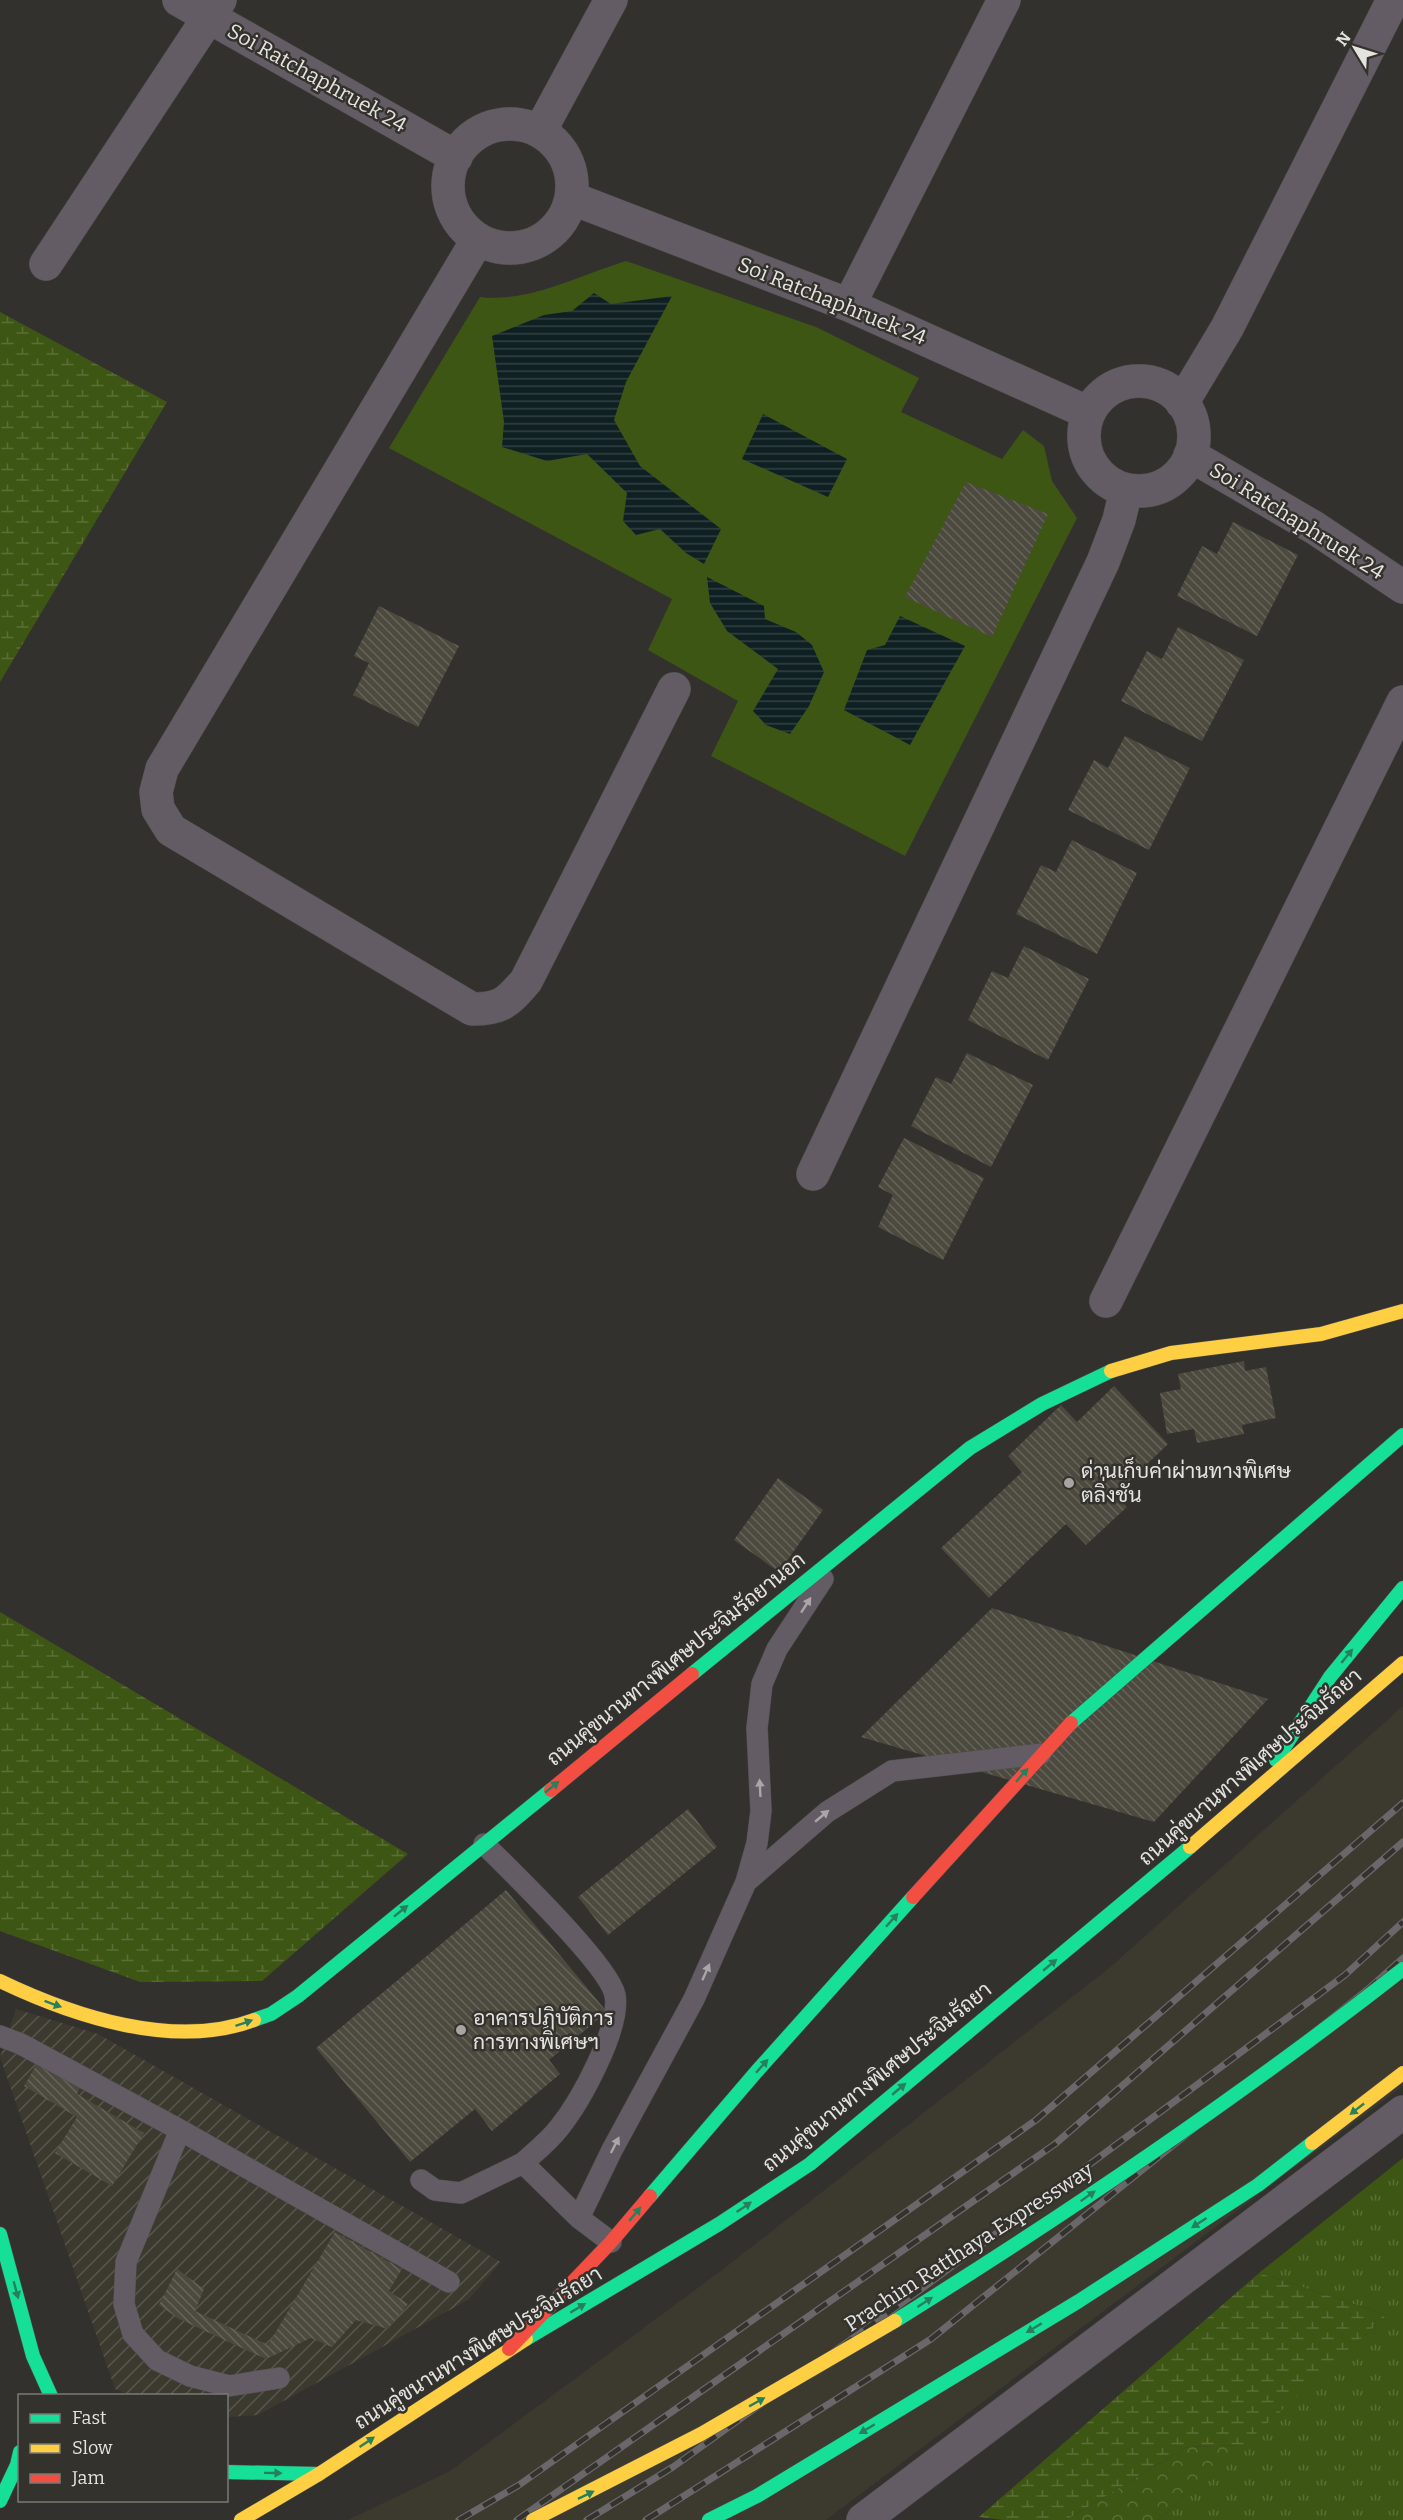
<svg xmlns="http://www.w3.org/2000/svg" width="1403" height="2520" font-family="Bitter,Sarabun,serif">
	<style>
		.industrial { fill: url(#industrial-furrows) }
		.built { fill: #3c392f }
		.grass { fill: url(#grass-tufts) }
		.forest { fill: url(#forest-crowns) }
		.wetland { fill: url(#wetland-marsh) }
		.garden { fill: #3e5614 }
		.water { fill: url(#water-rules) }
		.building { fill: url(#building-back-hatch) }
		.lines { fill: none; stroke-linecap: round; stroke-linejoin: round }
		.lane-casing { stroke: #4e4d4b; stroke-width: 22 }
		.street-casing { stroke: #4e4d4b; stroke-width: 34 }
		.fast-casing { stroke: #4e4d4b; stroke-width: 15 }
		.slow-casing { stroke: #4e4d4b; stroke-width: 15 }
		.jam-casing { stroke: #4e4d4b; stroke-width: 15 }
		.lane { stroke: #635c64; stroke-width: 21 }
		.street { stroke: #635c64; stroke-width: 33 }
		.fast { stroke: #16e098; stroke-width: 14 }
		.slow { stroke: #ffcf43; stroke-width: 14 }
		.jam { stroke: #f24e42; stroke-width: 14 }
		.rail-casing { stroke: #6a676a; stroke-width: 7 }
		.rail { stroke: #33322d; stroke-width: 4.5; stroke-dasharray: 14; stroke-linecap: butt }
		.fast-bridge-casing { stroke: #4e4d4b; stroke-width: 15; stroke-linecap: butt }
		.slow-bridge-casing { stroke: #4e4d4b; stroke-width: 15; stroke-linecap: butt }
		.fast-bridge { stroke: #16e098; stroke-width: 14 }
		.slow-bridge { stroke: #ffcf43; stroke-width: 14 }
		.oneway { fill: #aaa6a8 }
		.oneway2 { fill: #26805d }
		.poi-dot { fill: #a6a5a2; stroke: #33322d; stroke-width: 2 }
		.labels { text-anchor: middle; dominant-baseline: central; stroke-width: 5; stroke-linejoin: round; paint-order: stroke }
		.street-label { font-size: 21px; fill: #e4e3e0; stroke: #33322d }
		.poi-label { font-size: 21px; fill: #e4e3e0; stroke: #33322d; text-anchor: start }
	</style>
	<defs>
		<pattern id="industrial-furrows" width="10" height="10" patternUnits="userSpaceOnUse" patternTransform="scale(1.5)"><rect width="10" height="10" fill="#3c392f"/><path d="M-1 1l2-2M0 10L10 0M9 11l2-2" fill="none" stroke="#58564d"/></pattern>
		<pattern id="grass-tufts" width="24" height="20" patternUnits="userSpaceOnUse" patternTransform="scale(1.5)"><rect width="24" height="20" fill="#3e5614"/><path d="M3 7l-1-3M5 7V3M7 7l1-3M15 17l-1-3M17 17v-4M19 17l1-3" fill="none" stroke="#5a6e36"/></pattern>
		<pattern id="forest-crowns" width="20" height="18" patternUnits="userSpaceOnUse" patternTransform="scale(1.5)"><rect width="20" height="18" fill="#3e5614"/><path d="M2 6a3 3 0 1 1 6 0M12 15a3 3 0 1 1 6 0" fill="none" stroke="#5a6e36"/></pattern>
		<pattern id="wetland-marsh" width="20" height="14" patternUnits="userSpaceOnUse" patternTransform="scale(1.5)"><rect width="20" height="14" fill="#3e5614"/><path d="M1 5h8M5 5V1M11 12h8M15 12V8" fill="none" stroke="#5a6e36"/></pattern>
		<pattern id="water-rules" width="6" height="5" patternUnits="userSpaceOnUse" patternTransform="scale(1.5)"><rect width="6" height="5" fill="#0f2023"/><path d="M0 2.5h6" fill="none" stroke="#324043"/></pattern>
		<pattern id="building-back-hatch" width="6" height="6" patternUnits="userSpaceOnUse" patternTransform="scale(1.5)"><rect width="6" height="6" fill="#4c493e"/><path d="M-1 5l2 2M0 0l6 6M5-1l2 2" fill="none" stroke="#66635a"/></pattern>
	</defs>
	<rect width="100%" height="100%" fill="#32312e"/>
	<path class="industrial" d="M16 2009 98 2034 501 2262 468 2300 258 2415 227 2417 226 2396 129 2395 115 2389 0 2057Z"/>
	<path class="built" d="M1403 1706V2086L826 2520H348L450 2471 718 2273 1108 1969Z"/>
	<path class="grass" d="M1403 2158V2520H1158L1387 2315 1259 2273Z"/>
	<path class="forest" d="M1243 2445 1158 2520H1066L1187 2447Z"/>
	<path class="wetland" d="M0 312 167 402 0 682Z
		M0 1612 408 1854 262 1981 140 1982 0 1931Z
		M1259 2273 1387 2315 1243 2445 1187 2447 1066 2520H1003L979 2517Z"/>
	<path class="garden" d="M626 261 816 327 919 378 901 412 1002 459 1023 430 1044 446 1052 481 1077 518 905 856 711 756 738 701 648 650 672 599 389 448 480 297C529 303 580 275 626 261Z"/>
	<path class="water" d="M594 293 611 304 672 296 626 382 614 420 640 466 721 529 704 564 686 553 660 529 636 535 623 521 627 493 587 454 547 461 502 447 504 422 492 336 544 315 572 311Z
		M763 414 847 459 828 497 742 459Z
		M707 577 764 606 765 619 796 632 812 645 824 672 809 706 790 734 766 725 753 711 778 669 727 631 710 603Z
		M900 616 965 646 910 745 844 710 867 650 885 645Z"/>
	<path class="building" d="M966 482 1048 514 992 637 905 597Z
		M1233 522 1298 555 1257 636 1177 596 1202 546 1217 554Z
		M379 606 459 646 418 727 353 695 369 663 354 656Z
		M1178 627 1244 660 1202 741 1121 701 1147 651 1162 659Z
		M1125 736 1190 768 1149 850 1068 810 1094 760 1108 768Z
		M1072 840 1137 873 1097 954 1016 914 1041 865 1056 872Z
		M1024 946 1089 979 1048 1060 968 1020 992 971 1008 978Z
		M967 1053 1033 1085 991 1167 911 1126 936 1077 951 1084Z
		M904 1138 984 1178 943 1260 878 1227 893 1195 878 1187Z
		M1244 1361 1245 1371 1266 1367 1276 1418 1242 1425 1244 1434 1197 1443 1194 1429 1167 1434 1160 1393 1181 1389 1178 1374Z
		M1114 1386 1168 1444 1116 1494 1127 1507 1086 1545 1066 1524 989 1598 941 1548 1022 1472 1008 1456 1061 1405 1077 1422Z
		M778 1478 823 1510 779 1572 734 1540Z
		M992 1608 1268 1699 1154 1822 861 1737Z
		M688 1809 717 1847 608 1935 578 1897Z
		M506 1890 607 2012 549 2060 560 2074 492 2131 475 2109 410 2162 316 2048Z
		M38 2062 80 2087 77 2094 144 2133 112 2186 55 2153 77 2117 24 2086Z
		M335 2232 402 2269 389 2291 408 2304 388 2329 356 2320 332 2347 311 2338 266 2359 179 2319 159 2305 177 2269 204 2289 195 2311 268 2345Z"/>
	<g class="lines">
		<defs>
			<path id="lane" d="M484 1844C510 1870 609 1965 615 1995 621 2028 580 2102 559 2128 549 2141 535 2152 523 2163L579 2218
				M746 1882 827 1812 892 1771 1041 1754
				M0 2036 21 2044 180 2130 449 2282
				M180 2130 126 2262 124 2304 133 2334 157 2360 190 2376 229 2386 279 2378
				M421 2180 435 2190 461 2193 523 2163
				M611 2242 579 2218 612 2150 694 1999 746 1882 757 1843 761 1811 757 1728 762 1684 777 1649 823 1579"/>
			<path id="street" d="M179 0 456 157
				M448 186a62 62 0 1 1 124 0a62 62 0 1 1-124 0Z
				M540 131 611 0
				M571 198 849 305 1089 413
				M478 239 162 769 156 792 158 809 171 830 472 1009C501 1009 507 1003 526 981L674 689
				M46 264 220 0
				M849 305 1004 0
				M1084 436a55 55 0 1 1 110 0a55 55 0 1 1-110 0Z
				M1182 403 1227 328 1393 0
				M1190 455 1315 528 1403 587
				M813 1174 1103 562 1119 520 1126 490
				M1106 1301 1403 702
				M863 2520 1403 2112"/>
			<path id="fast" d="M692 1674 970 1448 1042 1404 1111 1371
				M1071 1723 1403 1435
				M1276 1760 1330 1677 1403 1588
				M254 2020 271 2014 298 1996 551 1790
				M650 2196 757 2071 913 1897
				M0 2234 33 2356 51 2396
				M526 2339 719 2224 810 2164 1190 1847
				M226 2472 319 2474
				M0 2501 17 2465 20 2452
				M709 2520 757 2496 1079 2301 1258 2185 1312 2143"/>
			<path id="slow" d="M1111 1371 1171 1353 1321 1334 1403 1311
				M1190 1847 1403 1663
				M0 1981C73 2016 174 2050 254 2020
				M1312 2143 1403 2073
				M241 2520 319 2474 526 2339"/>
			<path id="jam" d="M551 1790 692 1674
				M913 1897 1071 1723
				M509 2349 611 2242 650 2196"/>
		</defs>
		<use href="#lane" class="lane-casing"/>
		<use href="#street" class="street-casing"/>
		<use href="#fast" class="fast-casing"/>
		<use href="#slow" class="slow-casing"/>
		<use href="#jam" class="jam-casing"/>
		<use href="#lane" class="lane"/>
		<use href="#street" class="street"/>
		<use href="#fast" class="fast"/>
		<use href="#slow" class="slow"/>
		<use href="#jam" class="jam"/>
		<defs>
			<path id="rail" d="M459 2520 519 2485 1036 2120 1403 1803
				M517 2520 1055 2144 1403 1842
				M587 2520 673 2467 920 2290 1345 1975 1403 1922
				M646 2520 931 2339 1367 1990 1403 1958"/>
		</defs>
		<use href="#rail" class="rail-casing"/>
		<use href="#rail" class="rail"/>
		<defs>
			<path id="fast-bridge" d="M895 2321C1070 2212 1241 2096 1403 1969"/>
			<path id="slow-bridge" d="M533 2520 701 2434 895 2321"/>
		</defs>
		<use href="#fast-bridge" class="fast-bridge-casing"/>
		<use href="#slow-bridge" class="slow-bridge-casing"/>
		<use href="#fast-bridge" class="fast-bridge"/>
		<use href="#slow-bridge" class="slow-bridge"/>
	</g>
	<defs><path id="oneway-solid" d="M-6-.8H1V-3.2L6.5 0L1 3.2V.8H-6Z" transform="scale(1.5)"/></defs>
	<g class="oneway">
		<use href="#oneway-solid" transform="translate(806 1605) rotate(-57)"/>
		<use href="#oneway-solid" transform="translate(760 1788) rotate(-93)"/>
		<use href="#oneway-solid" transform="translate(822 1816) rotate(-40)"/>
		<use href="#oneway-solid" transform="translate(706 1972) rotate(-66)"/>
		<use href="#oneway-solid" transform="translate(615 2145) rotate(-63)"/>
	</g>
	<g class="oneway2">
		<use href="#oneway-solid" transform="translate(1347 1656) rotate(-51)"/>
		<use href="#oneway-solid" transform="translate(1022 1775) rotate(-48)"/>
		<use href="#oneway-solid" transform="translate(552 1787) rotate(-39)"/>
		<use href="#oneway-solid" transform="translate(401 1911) rotate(-39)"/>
		<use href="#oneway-solid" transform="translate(892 1920) rotate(-48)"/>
		<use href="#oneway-solid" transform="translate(1050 1965) rotate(-40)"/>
		<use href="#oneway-solid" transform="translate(53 2004) rotate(20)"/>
		<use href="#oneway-solid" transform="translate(244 2023) rotate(-19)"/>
		<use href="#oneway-solid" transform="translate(762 2066) rotate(-48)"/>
		<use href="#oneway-solid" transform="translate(899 2089) rotate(-40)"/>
		<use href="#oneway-solid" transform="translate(1357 2109) rotate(142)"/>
		<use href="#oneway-solid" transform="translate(1088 2196) rotate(-35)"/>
		<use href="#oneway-solid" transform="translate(744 2207) rotate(-34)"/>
		<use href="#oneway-solid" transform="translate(635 2214) rotate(-50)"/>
		<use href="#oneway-solid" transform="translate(1199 2223) rotate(147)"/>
		<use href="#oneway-solid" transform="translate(16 2290) rotate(75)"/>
		<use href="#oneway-solid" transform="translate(925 2302) rotate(-33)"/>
		<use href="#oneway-solid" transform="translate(578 2308) rotate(-31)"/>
		<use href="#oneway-solid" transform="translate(1034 2328) rotate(149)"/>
		<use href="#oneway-solid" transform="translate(757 2402) rotate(-29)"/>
		<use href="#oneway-solid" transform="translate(867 2429) rotate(149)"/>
		<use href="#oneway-solid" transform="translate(367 2442) rotate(-34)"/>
		<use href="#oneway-solid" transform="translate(273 2473) rotate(1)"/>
		<use href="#oneway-solid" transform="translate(586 2495) rotate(-26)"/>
	</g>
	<g class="poi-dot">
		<circle cx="1069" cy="1483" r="6"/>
		<circle cx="461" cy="2030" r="6"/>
	</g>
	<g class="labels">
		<g class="street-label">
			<text transform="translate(317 78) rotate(29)">Soi Ratchaphruek 24</text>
			<text transform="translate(832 301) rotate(22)">Soi Ratchaphruek 24</text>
			<text transform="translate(1297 521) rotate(32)">Soi Ratchaphruek 24</text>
			<text transform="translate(676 1659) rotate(-39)">ถนนคู่ขนานทางพิเศษประจิมรัถยานอก</text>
			<text transform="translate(1250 1767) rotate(-41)">ถนนคู่ขนานทางพิเศษประจิมรัถยา</text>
			<text transform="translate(877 2077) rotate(-39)">ถนนคู่ขนานทางพิเศษประจิมรัถยา</text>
			<text transform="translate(969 2247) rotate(-33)">Prachim Ratthaya Expressway</text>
			<text transform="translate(478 2348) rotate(-32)">ถนนคู่ขนานทางพิเศษประจิมรัถยา</text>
		</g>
		<g class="poi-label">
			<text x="1081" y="1471">ด่านเก็บค่าผ่านทางพิเศษ<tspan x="1081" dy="24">ตลิ่งชัน</tspan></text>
			<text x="473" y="2018">อาคารปฏิบัติการ<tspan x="473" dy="24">การทางพิเศษฯ</tspan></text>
		</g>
	</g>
	<rect x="18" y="2394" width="210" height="108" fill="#33322d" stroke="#7a7975" stroke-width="1.5"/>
	<rect x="30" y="2414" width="30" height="9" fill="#16e098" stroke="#7a7975" stroke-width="1.5"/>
	<text x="72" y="2424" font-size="18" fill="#e4e3e0">Fast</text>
	<rect x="30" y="2444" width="30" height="9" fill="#ffcf43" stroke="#7a7975" stroke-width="1.5"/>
	<text x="72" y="2454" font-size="18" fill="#e4e3e0">Slow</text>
	<rect x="30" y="2474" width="30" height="9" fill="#f24e42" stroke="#7a7975" stroke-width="1.5"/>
	<text x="72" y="2484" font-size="18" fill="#e4e3e0">Jam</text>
	<g transform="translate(1355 48) rotate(308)" stroke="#33322d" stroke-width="4.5" paint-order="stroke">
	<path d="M0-4.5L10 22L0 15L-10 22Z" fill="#e4e3e0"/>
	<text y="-9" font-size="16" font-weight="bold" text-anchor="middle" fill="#e4e3e0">N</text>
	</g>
</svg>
